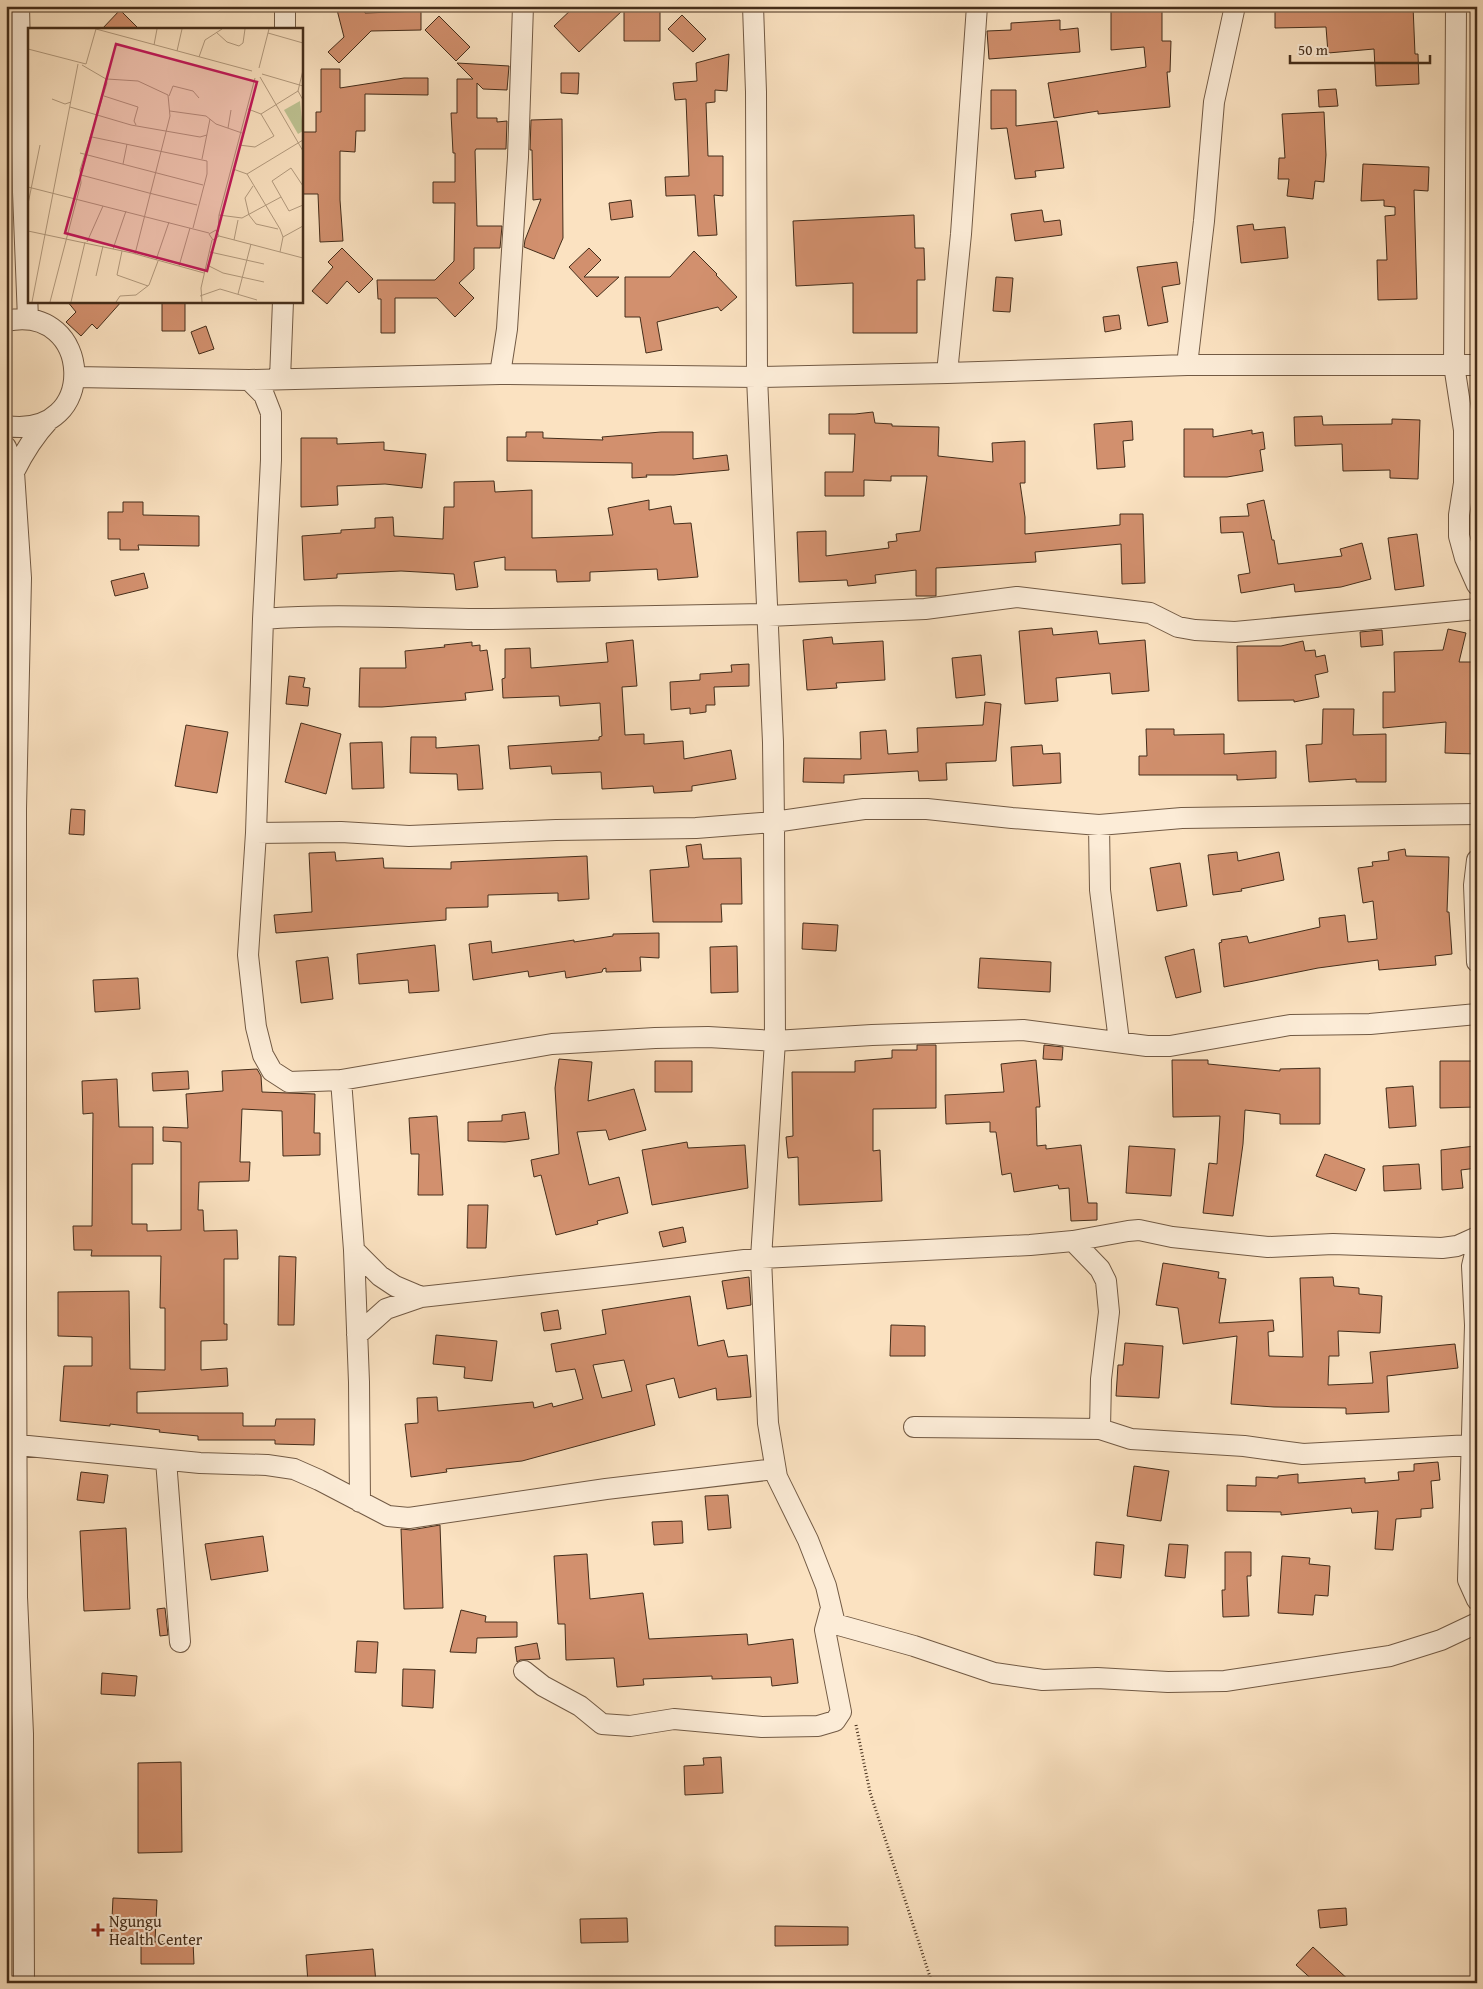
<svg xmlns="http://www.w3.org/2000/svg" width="1483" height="1989" font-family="'Gentium Book Plus',serif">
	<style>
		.building { fill: #d2906e; stroke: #442d1a; fill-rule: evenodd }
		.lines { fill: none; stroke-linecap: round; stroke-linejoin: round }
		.minor-casing { stroke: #725a44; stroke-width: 22 }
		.path { stroke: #442d1a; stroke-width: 3; stroke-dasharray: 1 2.5; stroke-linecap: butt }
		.minor { stroke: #fcecd7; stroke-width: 20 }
		.poi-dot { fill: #8f2418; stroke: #fcecd7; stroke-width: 2 }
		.labels { text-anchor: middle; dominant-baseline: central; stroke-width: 4; stroke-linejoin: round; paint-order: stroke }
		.poi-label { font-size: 16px; fill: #442d1a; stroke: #fcecd7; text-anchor: start }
		.inset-road { fill: none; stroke: #b29a7e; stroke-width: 1 }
		.view { fill: #c2185b; fill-opacity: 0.15; stroke: #c2185b; stroke-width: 2.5 }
		.inset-edge { fill: none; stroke: #442d1a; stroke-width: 2.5 }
	</style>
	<rect width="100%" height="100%" fill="#fbe2c1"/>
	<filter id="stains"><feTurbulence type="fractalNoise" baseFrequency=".004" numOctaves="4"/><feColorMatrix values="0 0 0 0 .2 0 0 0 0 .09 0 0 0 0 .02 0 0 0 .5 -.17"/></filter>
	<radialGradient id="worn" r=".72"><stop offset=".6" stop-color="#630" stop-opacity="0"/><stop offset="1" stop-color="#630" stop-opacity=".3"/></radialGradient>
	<path class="building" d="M336 6H363L365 13 421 11V30L371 31 339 63 328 52 344 37Z
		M575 6H660V41H624V9L579 52 554 26Z
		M1111 6H1162V41H1171L1170 72H1167L1170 107 1098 114V111L1054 118 1048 83 1146 67 1144 47 1111 50Z
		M1275 6H1413L1415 54H1418L1419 84 1376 86 1374 49 1328 53 1326 27 1275 28Z
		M120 10 139 29H102Z
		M682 15 706 39 693 52 668 29Z
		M439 16 470 47 456 61 425 30Z
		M1060 20V30L1078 28 1080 52 989 59 987 31 1011 30V23Z
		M729 54 727 91 715 90V102L706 103 708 156H723V196L714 195 717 235 698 236 695 195 666 196 665 177 689 176 686 99 675 100 673 83 697 81 696 63Z
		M457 63 509 66 507 90 483 89 477 83V118H497V122L507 121 506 149H476L475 151 477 226H502L500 248H474V269L459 283 474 298 455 317 437 298H395V333H381V299H378L377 280H435L454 261 455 203H433V182H455V153H453L451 113H457V79H473Z
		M321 69H340V88L404 78H428V95L365 94V131H356L355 152 340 151V200L343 241 320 242 318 194H301V132H316V112H321Z
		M561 73H579L578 94 561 93Z
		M1336 89 1338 106 1319 107 1318 90Z
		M991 90H1016V126L1057 121 1064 168 1035 171 1036 177 1015 179 1007 128 991 129Z
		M1324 112 1326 155 1324 182 1315 181 1313 199 1287 196 1289 179H1278L1279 158H1285L1282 114Z
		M562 119 563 238 554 259 524 247 525 240 541 199 533 200 532 150H530L531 120Z
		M1363 164 1429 167 1428 191 1414 190 1417 299 1378 300 1377 260H1387L1385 216 1395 215V207L1384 206V200L1361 201Z
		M631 200 633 217 611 220 609 203Z
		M1042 210 1044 222 1060 220 1062 235 1015 241 1011 214Z
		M914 215 915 248H924L925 280H917V333H853V283L796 286 793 221Z
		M1253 224 1254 230 1285 227 1288 258 1241 263 1237 226Z
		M342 248 373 279 359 293 347 281 327 304 312 291 333 267 328 262Z
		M589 248 601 260 584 277H619L597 297 569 267Z
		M694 251 717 274 716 275 737 297 721 311 718 307 657 322 662 350 646 353 640 317H625V277H670Z
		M1177 262 1180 284 1162 287 1168 322 1148 326 1137 267Z
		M996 277 1013 278 1010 312 993 311Z
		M67 301H122L97 329 92 324 81 336 66 322 76 312Z
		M162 301H185V331H162Z
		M1119 315 1121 329 1105 332 1103 317Z
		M206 326 214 349 199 354 191 332Z
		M873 412 875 423 892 424V426L939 427 938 456 993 462 992 443 1025 441V483H1020L1025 517V534L1120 525V514H1143L1145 583 1122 584 1121 544 1035 552 1036 562 936 568V596H916V570L875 575 876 583 848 586 847 580 799 582 797 532 826 531V556L889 548 888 542 897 541 896 534 920 531 927 476H891V481L864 480V496H825V472H853L855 434H829V414H855Z
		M1322 416 1323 425 1392 424V419L1420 420 1418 479 1390 478V470L1343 471 1342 444 1295 446 1294 417Z
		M1132 421 1133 440 1123 441 1125 467 1097 469 1094 424Z
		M1184 429H1213V437L1252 430V434L1263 432 1265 449 1260 450 1263 471 1227 477H1184Z
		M526 432H543V438L603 440 602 437 661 432H693V459L727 455 729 470 674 475H646L647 477 632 478V463L507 461V437H526Z
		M301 438H337V444L384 442V450L426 454 422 488 385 484 337 486 338 505 301 507Z
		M494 481 495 492 532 490V538L613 535 608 508 649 500V510L671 506 674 524 691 523 698 577 658 580 657 569 590 572V581L557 582 556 570H505V557L474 562 478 587 456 590 454 574 401 571 337 574V578L304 580 302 536 341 533V530L375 528V518L393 517 394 536 443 539 444 507H454V482Z
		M1264 500 1272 540H1274L1278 564 1342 556 1340 549 1362 543 1371 579 1341 587 1295 592 1294 584 1241 593 1238 575 1250 573 1243 532 1221 533 1220 517 1249 516 1247 504Z
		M123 502H143V515L199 516V546L138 545 139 550H120V539H108V512H123Z
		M1417 534 1424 586 1395 590 1388 538Z
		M144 573 148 588 115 596 111 581Z
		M1052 628 1053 635 1097 631 1099 644 1145 640 1149 691 1112 694 1110 673 1056 678 1058 701 1025 704 1019 631Z
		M1448 629 1466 633 1459 662H1477L1476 754 1445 753 1446 722 1383 728V692H1395L1394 652 1443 650Z
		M1382 630 1383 645 1361 647 1360 632Z
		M832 637 833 644 883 641 885 680 836 683 837 688 807 690 803 640Z
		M633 640 637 686 622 687 625 735 644 734V744L683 741 684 759 731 750 736 779 692 786V791L654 793 653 786 602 789 601 772 552 774 551 766 510 769 508 746 599 740V737L602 736 600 703 560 706 559 696 503 698 502 679 505 678V649L530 648 531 668 608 662 606 643Z
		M1303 641 1305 651 1315 650 1316 657 1325 655 1328 672 1315 675 1319 697 1294 702V700L1238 701 1237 646H1281Z
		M472 642V646L480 645V651L487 650 493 690 465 693 466 700 382 707H359L360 668H406L405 651 445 647 444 645Z
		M981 655 985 695 956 698 952 658Z
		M749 664V686L714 687 715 705H706V712L690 714V708L671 710 670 682 700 680V674L732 672 731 665Z
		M289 676 305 678 303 687 310 688 308 706 286 704Z
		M985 702 1001 704 996 761 946 763 947 780 919 781 918 771 844 775V783L803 782 804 758 861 759 860 732 886 730 888 754 918 752 917 728 983 725Z
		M1323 709H1354L1353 735 1386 734V782H1356V779L1309 782 1306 745 1322 744Z
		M301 723 341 734 326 794 285 782Z
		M186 725 228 732 217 793 175 786Z
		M1146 729H1174V735L1224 734V754L1276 751V778L1237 780V775H1139V756H1147Z
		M411 737H436V748L479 745 483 789 458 790 457 774 410 773Z
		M382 742 384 788 352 789 350 743Z
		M1042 745 1043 754 1060 753 1061 783 1013 786 1011 747Z
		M71 809 85 810 84 835 69 834Z
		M701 844 703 859 741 858 742 904H721L722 922H653L650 870 689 867 686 846Z
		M1405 849 1406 856 1449 857 1447 912H1449L1452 954 1435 956 1436 965 1379 970 1378 960 1318 968 1224 987 1219 943 1222 942 1221 940 1247 936 1249 943 1320 927 1319 918 1345 915 1348 942 1377 939 1373 901 1363 903 1358 868 1373 866 1372 862 1389 860 1388 852Z
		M335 852 336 861 383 858 384 868 451 869V862L587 856 589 899 558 901V893L488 895V907L446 908V920L276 933 274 915 312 912 309 853Z
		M1237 852 1238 861 1279 852 1284 880 1241 889 1242 891 1213 895 1208 855Z
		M1180 863 1187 906 1157 911 1150 868Z
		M803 923 838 925 836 951 802 949Z
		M659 933V958L640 957 641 971 606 972V968L603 969 602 972 566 978 565 971 529 977 528 971 473 980 469 944 491 941 492 953 574 940V942L613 936V934Z
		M435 945 439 991 409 993 408 980 359 984 357 954Z
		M737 946 738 992 711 993 710 947Z
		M1194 949 1201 992 1176 998 1165 957Z
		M328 957 333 999 301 1003 296 961Z
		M980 958 1051 962 1050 992 978 988Z
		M138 978 140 1009 95 1012 93 980Z
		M917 1045H936V1108L873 1109V1151L880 1150 882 1201 799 1205 798 1157 788 1158 786 1137 793 1136 792 1072H855V1061L892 1058V1050H917Z
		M1044 1045 1063 1047 1062 1060 1043 1059Z
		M559 1059 592 1062 588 1101 634 1089 646 1130 609 1140 606 1130 577 1132 589 1185 619 1177 628 1213 597 1221 598 1224 556 1235 541 1175 534 1177 531 1160 559 1154 555 1088Z
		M1036 1060 1040 1107H1036L1037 1146 1046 1145V1149L1081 1145 1088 1203H1097V1220L1071 1221 1069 1188 1059 1189 1058 1185 1014 1192 1011 1173 1002 1175 996 1132H990V1122L946 1124 945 1095 1004 1092 1001 1064Z
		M1172 1060H1208V1064L1280 1071V1069L1320 1068V1124H1280V1114L1245 1110 1243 1144 1233 1216 1203 1213 1209 1163 1217 1164 1220 1116 1173 1117Z
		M655 1061H692V1092H655Z
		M1440 1061H1474L1475 1107 1440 1108Z
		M257 1069 261 1076 262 1092 315 1094 314 1133H320V1155L283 1156 282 1111 242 1109 240 1162H250L249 1181 199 1182 198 1210H203L204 1231 237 1230 238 1259H224V1324H227V1340L201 1341V1370L227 1368 228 1386 137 1392V1413H243V1426H275L276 1419H315L314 1445 275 1444V1440H198V1436L159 1432 160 1430 110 1424V1426L60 1421 64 1366H92V1337L58 1336V1292L129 1291 130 1369 165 1370V1308H160L161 1256H91L92 1250H74L73 1226H92L93 1113 83 1114 82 1081 117 1079 119 1127H153V1164H132V1224H147V1231L181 1230V1142L163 1141V1127L188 1128 186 1094 223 1091 222 1071Z
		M188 1071 189 1089 153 1091 152 1073Z
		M1413 1086 1416 1126 1389 1128 1386 1088Z
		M525 1112 529 1139 505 1142 468 1141V1122L502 1121V1115Z
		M437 1116 443 1195H418L419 1154H411L409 1118Z
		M687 1142 688 1148 745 1145 748 1188 652 1205 642 1150Z
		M1129 1146 1175 1149 1171 1196 1126 1193Z
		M1475 1146 1477 1168 1461 1170 1463 1188 1442 1190 1441 1150Z
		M1325 1154 1365 1169 1356 1191 1316 1176Z
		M1419 1164 1421 1189 1384 1191 1383 1166Z
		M468 1205H488L486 1248H467Z
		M683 1227 686 1242 663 1247 659 1232Z
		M279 1256 296 1257 294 1325H278Z
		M1163 1263 1219 1272 1218 1278 1226 1279 1219 1323 1273 1320 1274 1331 1268 1332 1269 1356 1303 1357 1300 1278 1333 1277 1334 1286 1359 1288V1294L1382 1296 1380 1333 1338 1331 1339 1356H1329L1328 1385 1373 1383 1370 1352 1455 1344 1458 1368 1387 1376 1389 1412 1346 1414V1408L1274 1407 1231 1404 1237 1336 1183 1344 1178 1308 1156 1305Z
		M749 1277 751 1305 727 1309 722 1281Z
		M690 1296 698 1346 724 1340 728 1357 747 1355 751 1397 717 1400 716 1388 679 1398 674 1378 646 1385 655 1425 522 1461 446 1469 447 1472 411 1477 405 1424 418 1423 417 1398 437 1397 438 1411 533 1402 534 1408 552 1403 553 1407 583 1399 575 1369 556 1372 551 1344 606 1334 602 1310ZM624 1360 632 1391 602 1398 593 1365Z
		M558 1310 561 1329 544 1331 541 1313Z
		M891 1325 925 1326V1356H890Z
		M436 1335 497 1341 492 1381 464 1378 465 1367 433 1364Z
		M1125 1343 1163 1346 1159 1398 1116 1396 1118 1365H1123Z
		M1438 1462 1440 1480 1431 1481 1433 1508 1421 1509V1517L1396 1519 1393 1550 1375 1549 1378 1511 1352 1513 1351 1508 1281 1515V1512L1227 1511V1485L1256 1486V1477L1278 1478V1476L1298 1474V1483L1365 1478V1483L1399 1480 1398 1472 1414 1471V1464Z
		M1134 1466 1169 1471 1161 1521 1127 1516Z
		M81 1472 108 1475 104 1503 77 1500Z
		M728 1495 731 1528 708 1530 705 1496Z
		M682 1521 683 1543 654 1545 652 1522Z
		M440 1525 443 1608 404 1609 401 1529 411 1530Z
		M126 1528 130 1609 84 1611 80 1531Z
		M263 1536 268 1571 211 1580 205 1544Z
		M1096 1542 1124 1545 1121 1578 1094 1575Z
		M1169 1544 1188 1545 1185 1578 1165 1576Z
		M1225 1552H1251V1576H1247L1249 1616 1223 1617 1222 1590H1225Z
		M587 1554 590 1599 643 1593 649 1639 747 1634 748 1645 793 1639 798 1683 772 1686 771 1677 712 1679V1676L643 1679 644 1685 617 1687 614 1658 566 1660 565 1624H558L554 1556Z
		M1282 1556 1310 1558 1309 1564 1330 1566 1328 1596 1315 1595 1313 1615 1278 1613Z
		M165 1608 168 1635 160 1636 157 1609Z
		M461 1610 486 1616 485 1622H517V1637L477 1638 476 1653 450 1652Z
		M357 1641 378 1642 376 1673 355 1672Z
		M537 1643 540 1659 520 1660 517 1662 515 1647Z
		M403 1669 435 1670 433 1708 402 1706Z
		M102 1673 137 1676 135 1696 101 1694Z
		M721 1757 723 1793 685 1795 684 1766 704 1765 703 1758Z
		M181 1762 182 1852 138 1853V1763Z
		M113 1898 157 1900 155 1941 111 1939Z
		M1346 1908 1347 1925 1320 1928 1318 1910Z
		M627 1918 628 1942 581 1943 580 1919Z
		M775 1926 848 1927V1945L775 1946Z
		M193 1941 194 1964H141V1942Z
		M1313 1947 1352 1983H1316L1296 1965Z
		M373 1949 376 1983H308L306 1955Z"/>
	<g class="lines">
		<defs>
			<path id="minor" d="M19 6 23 192 28 319
				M753 6 756 92 757 377 773 742 774 822 775 1041 761 1258 768 1423 777 1477 808 1540 826 1586 835 1624 914 1646 994 1673 1043 1680 1097 1678 1168 1682 1225 1681 1390 1656 1441 1640 1477 1623
				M1456 6 1454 365 1464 430V483L1459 515V536L1465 558 1477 585
				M285 29V6
				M6 321C93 302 101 440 6 426
				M1187 365 1204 221 1214 102 1235 6
				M947 373 961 234 977 6
				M500 374 507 329 518 157 523 6
				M75 377 249 380 500 374 757 377 947 373 1187 365H1477
				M280 379 283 301
				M249 380 264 395 271 413V460L263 619 256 833 248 955 256 1027 263 1055 272 1071 289 1082 341 1080 552 1044 655 1038 708 1037 775 1041 872 1035 1023 1030 1147 1046H1170L1290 1025 1370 1024 1477 1014
				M6 447 14 472 21 578 16 809V1320L17 1597 23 1734 24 1983
				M14 472C24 452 34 436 49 420
				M768 616 925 609 1017 597 1150 613 1178 627 1195 630 1235 632 1477 609
				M263 619C338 613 415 619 491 619 583 618 675 615 768 614
				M1099 825 1100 890 1119 1041
				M256 833 341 832 409 836 556 830 696 828 774 822 864 809H927L1012 818 1099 825 1182 818 1477 814
				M1477 860 1474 885 1477 962
				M341 1080 354 1250 359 1382 360 1502
				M1073 1241 1100 1269 1106 1281 1109 1312 1101 1379 1100 1429 1131 1439 1244 1446 1303 1454 1471 1445
				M1477 1245 1472 1266 1475 1325 1468 1580 1477 1600
				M354 1250 380 1276 395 1286 421 1297
				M357 1335 386 1309 421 1297 630 1274 761 1258 1030 1245 1073 1241 1128 1231 1139 1230 1172 1237 1268 1247 1333 1244 1442 1248 1457 1246 1477 1237
				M914 1427 1100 1429
				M18 1445 200 1463 267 1465 294 1469 319 1480 388 1516 409 1518 606 1489 775 1469
				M166 1460 180 1642
				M524 1671 543 1686 580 1706 602 1724 630 1726 674 1719 762 1727 818 1726 835 1721 841 1712 825 1630 831 1608"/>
		</defs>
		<use href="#minor" class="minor-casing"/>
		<path class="path" d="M856 1725 870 1792 932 1983"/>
		<use href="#minor" class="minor"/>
	</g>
	<path class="poi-dot" d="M95.5 1922.5h5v5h5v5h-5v5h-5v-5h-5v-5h5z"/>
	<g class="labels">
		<g class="poi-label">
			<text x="109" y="1921">Ngungu<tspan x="109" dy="18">Health Center</tspan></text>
		</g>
	</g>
	<g transform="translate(28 28)">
		<rect width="275" height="275" fill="#fbe2c1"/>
		<path d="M272 73 275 103 270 106 256 82Z" fill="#bec393"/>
		<path class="inset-road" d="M68 1 224 43M188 4 199 14 211 18 215 15 217 1M240 5 275 15M126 17 129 1M0 21 58 36 68 1M149 23 154 1M171 29 177 12 194 1M231 40 241 1M275 42 270 63 275 72M234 46 275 58M232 49 275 123M79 51 110 53 140 67 142 88 107 226M76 68 110 79 106 93 108 97M141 68 145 58 165 63 171 70M24 71 37 76 43 74M42 79 103 97 172 109 179 107M142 83 178 88 188 96 214 105M233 86 270 63M200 100 203 82M64 109 179 133V146L165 200M211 117 227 119 246 108 233 86 220 81M52 125 175 157M174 131 182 91M95 136 99 116M205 141 219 146 252 201 255 209 252 224M219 146 275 112M53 147 121 165M225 158 217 170 221 187 228 196 250 201M275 158 263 140 244 153 261 183 275 177M0 159 181 205M121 165 169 177M0 176 12 117M191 187 214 190 253 169M0 203 104 225 176 245M190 204 191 187 227 50M191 208 185 212 181 206 188 202 191 208 275 230M255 209 275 198M206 212 210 192M59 214 75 178M85 221 98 183M94 223 89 247 120 258M182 224 236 236M128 232 141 194M179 237 195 245 236 254M151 238 162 200M68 248 75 218M210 266 223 216M172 268 192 261 229 272M4 274 50 36M22 274 53 155 52 142 79 55 78 51 54 37M43 274 57 214M88 274 92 268 108 267 121 257 130 233M174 274 173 260 184 212"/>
		<path class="view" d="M88 16 229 54 179 243 37 205Z"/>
		<rect width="275" height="275" class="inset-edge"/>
	</g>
	<rect width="1483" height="1989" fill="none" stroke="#fbe2c1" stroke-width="25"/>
	<rect x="8" y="8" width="1468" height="1974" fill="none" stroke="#442d1a" stroke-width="2.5"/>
	<rect x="12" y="12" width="1458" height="1964" fill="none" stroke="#442d1a"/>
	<path d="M1290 55v8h140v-8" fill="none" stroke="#442d1a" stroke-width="2.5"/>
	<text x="1298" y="55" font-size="15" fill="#442d1a" stroke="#fcecd7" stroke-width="4" paint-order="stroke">50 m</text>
	<rect width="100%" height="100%" filter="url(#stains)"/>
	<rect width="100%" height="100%" fill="url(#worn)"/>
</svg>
